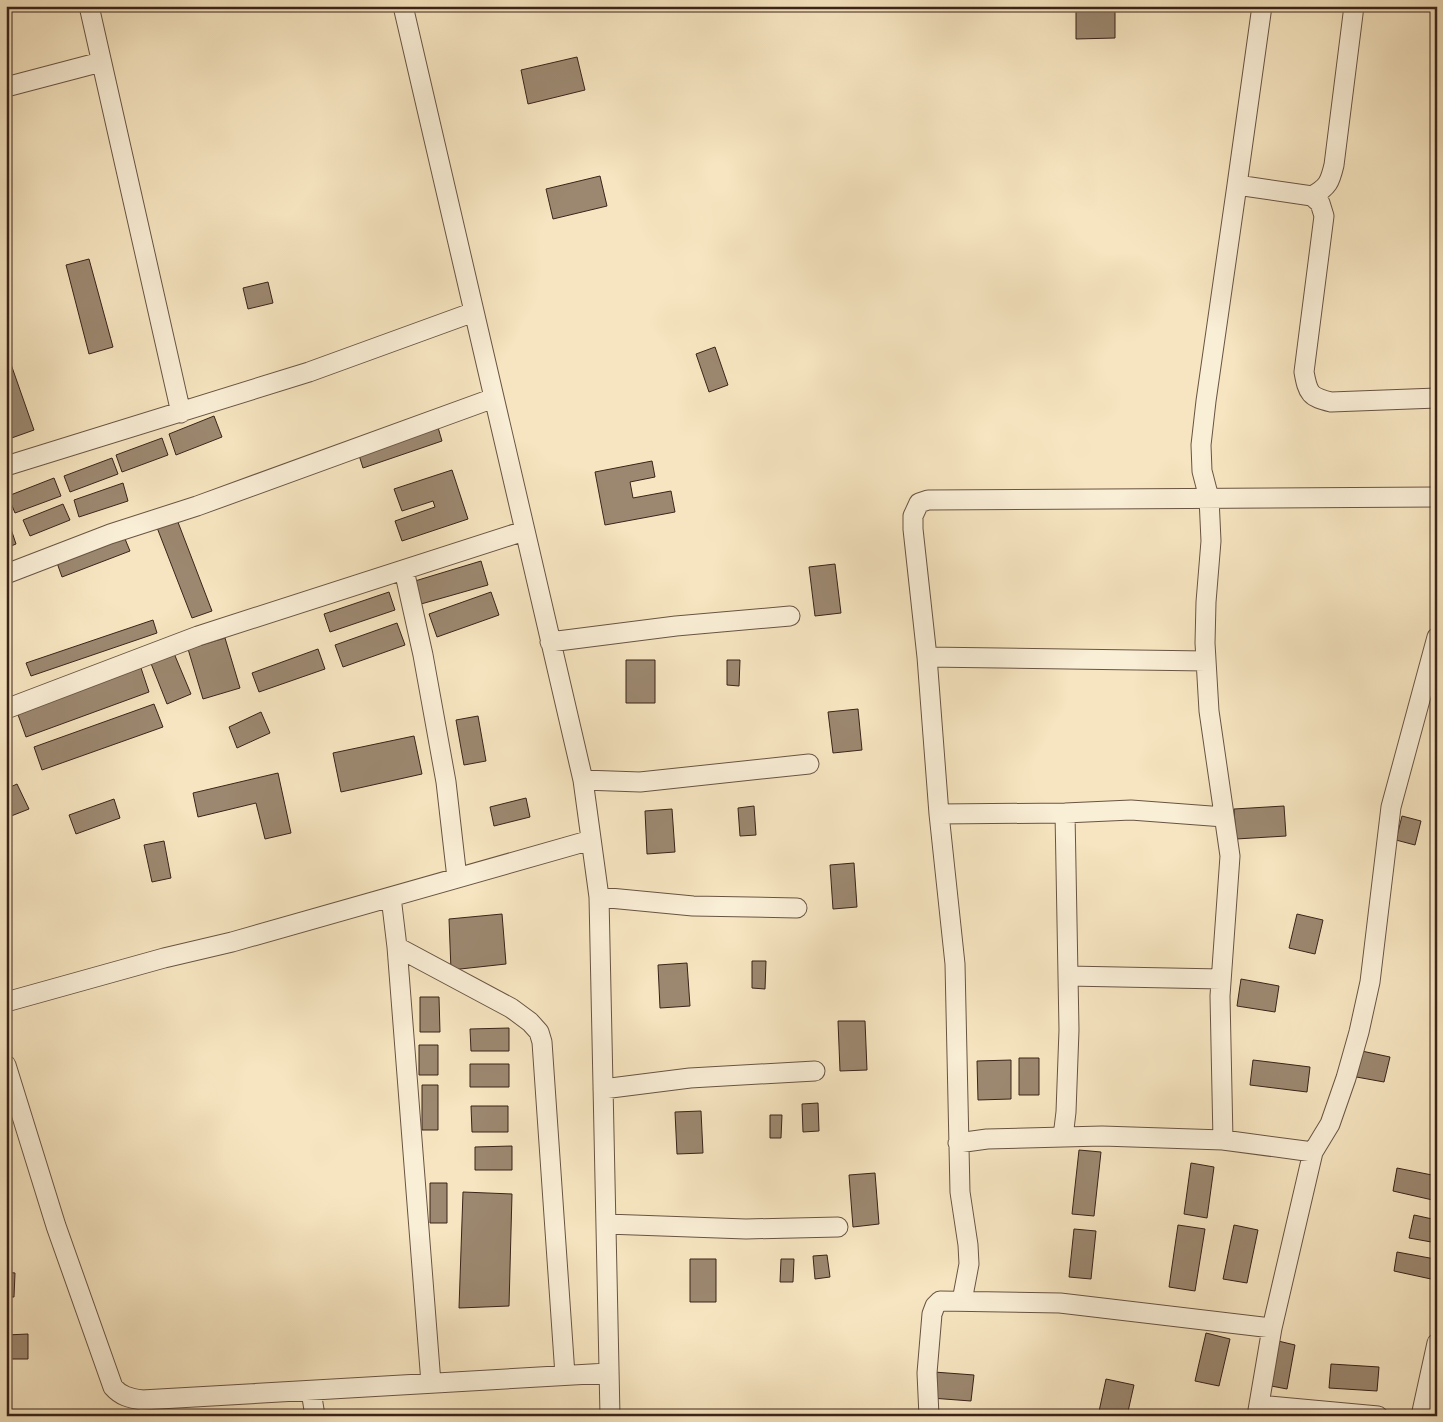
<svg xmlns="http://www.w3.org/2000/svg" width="1443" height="1422" font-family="'IM FELL Great Primer',serif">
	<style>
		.building { fill: #9c8870; stroke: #3a2319 }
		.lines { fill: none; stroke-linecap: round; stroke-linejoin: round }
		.minor-casing { stroke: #695443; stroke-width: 21 }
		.minor { stroke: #f9eed6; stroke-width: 19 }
	</style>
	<rect width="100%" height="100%" fill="#f6e5c0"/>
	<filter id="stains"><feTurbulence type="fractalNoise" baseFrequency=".004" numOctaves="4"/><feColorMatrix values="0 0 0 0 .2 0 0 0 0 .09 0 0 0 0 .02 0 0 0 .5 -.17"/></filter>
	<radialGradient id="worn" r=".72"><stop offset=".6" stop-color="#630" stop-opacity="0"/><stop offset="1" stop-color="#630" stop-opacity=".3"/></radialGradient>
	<path class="building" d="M1115 10V38L1076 39V11Z
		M577 57 585 90 528 104 521 70Z
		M600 176 607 206 553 219 546 189Z
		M89 259 113 347 89 354 66 265Z
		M268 282 273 303 248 309 243 288Z
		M715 347 728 385 709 392 696 354Z
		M6 350 34 430 6 440Z
		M214 416 222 437 176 455 169 434Z
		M437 424 442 441 363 468 358 452Z
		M162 438 168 455 122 472 116 455Z
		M112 458 118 474 70 492 64 476Z
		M652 461 655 477 630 482 633 498 671 491 675 512 605 525 595 472Z
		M452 470 468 519 402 541 395 521 435 507 433 501 402 511 394 489Z
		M54 478 61 496 15 513 8 496Z
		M123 483 128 501 79 517 74 500Z
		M63 504 70 520 30 536 23 520Z
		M176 517 212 611 192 618 156 525Z
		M10 526 16 544 6 548V527Z
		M123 534 130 551 62 577 56 560Z
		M481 561 488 585 421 604 415 581Z
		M835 564 841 613 815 616 809 567Z
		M389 592 395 610 330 632 324 614Z
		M491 592 499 615 437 637 429 614Z
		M153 620 157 633 31 676 26 663Z
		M397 623 405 645 343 667 335 645Z
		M225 638 240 688 203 699 188 649Z
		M318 649 325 669 259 692 252 673Z
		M173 651 191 694 167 704 150 661Z
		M626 660H655V703H626Z
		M727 660H740L739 686 727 685Z
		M141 668 149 692 26 737 17 712Z
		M154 704 163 727 42 770 34 747Z
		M858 709 862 750 833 753 828 712Z
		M261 712 270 733 237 748 229 727Z
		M478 716 486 761 464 765 456 720Z
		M414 736 422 774 341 792 333 753Z
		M278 773 291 833 265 839 256 803 198 817 193 793Z
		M17 784 29 809 6 818V789Z
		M526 798 530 817 494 826 490 807Z
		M114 799 120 818 76 834 69 815Z
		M754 806 756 835 740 836 738 808Z
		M1284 806 1286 836 1236 839 1234 809Z
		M672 809 675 852 647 854 645 811Z
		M1402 816 1421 821 1415 845 1396 840Z
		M164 841 171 878 152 882 144 845Z
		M854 863 857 907 833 909 830 865Z
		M502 914 506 964 451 970 449 919Z
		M1297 914 1323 920 1315 954 1289 948Z
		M752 961H766L765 989 752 988Z
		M687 963 690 1006 660 1008 658 965Z
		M1241 979 1279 986 1275 1012 1237 1006Z
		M420 997H439L440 1032H420Z
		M838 1021H865L867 1070 840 1071Z
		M509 1028V1051H471L470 1029Z
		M419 1045H438V1075H419Z
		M1357 1050 1390 1057 1384 1082 1351 1076Z
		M1019 1058H1039V1095H1019Z
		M1011 1060V1099L978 1100 977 1061Z
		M1253 1060 1310 1067 1307 1092 1250 1085Z
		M470 1064H509V1087H470Z
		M422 1085H438V1130H422Z
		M818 1103 819 1131 803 1132 802 1104Z
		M471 1106H508V1132H472Z
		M701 1111 703 1153 677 1154 675 1112Z
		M770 1115H782L781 1138H770Z
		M512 1146V1170H475V1147Z
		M1079 1150 1101 1152 1094 1216 1072 1214Z
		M1191 1163 1214 1167 1207 1218 1184 1214Z
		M1397 1168 1437 1176V1201L1393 1191Z
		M875 1173 879 1224 853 1227 849 1175Z
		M430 1183H447V1223H430Z
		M463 1192 512 1194 509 1306 459 1308Z
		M1414 1215 1437 1220V1243L1409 1238Z
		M1178 1225 1205 1229 1195 1291 1169 1287Z
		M1234 1225 1258 1230 1247 1283 1223 1279Z
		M1074 1229 1096 1231 1091 1279 1069 1277Z
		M1397 1252 1435 1259 1431 1279 1394 1271Z
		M827 1255 830 1277 815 1279 813 1256Z
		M690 1259H716V1302H690Z
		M781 1259H794L793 1282H780Z
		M6 1272 15 1273 14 1297H6Z
		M1206 1333 1230 1339 1219 1386 1195 1381Z
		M28 1334V1359H6V1335Z
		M1274 1340 1295 1345 1287 1389 1266 1385Z
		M1331 1364 1379 1367 1377 1391 1329 1388Z
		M934 1372 974 1375 971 1401 931 1398Z
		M1106 1379 1134 1385 1127 1416H1098Z"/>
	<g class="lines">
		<defs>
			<path id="minor" d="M89 6 181 413
				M403 6 583 780 599 897 610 1416
				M6 87 101 62
				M1237 185 1262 6
				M1312 196C1328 187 1330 182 1334 165L1354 6
				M6 466 309 372 474 312
				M404 570 423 655 446 782 457 878
				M6 574 110 534 197 506 494 398
				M550 642 676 626 790 616
				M927 657 1206 661
				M6 709 198 636 524 531
				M583 780 640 782 809 764
				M939 814 1065 813 1131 810 1224 817
				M391 897 397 947 431 1383
				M599 897 693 906 797 908
				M397 947 511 1008 530 1022 539 1032 542 1042 565 1375
				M1068 976 1221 979
				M6 1002 164 958 232 942 591 840
				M6 1065 56 1226 113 1387C121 1396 129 1398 142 1400L608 1373
				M603 1089 690 1078 815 1071
				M1063 1137 1066 1112 1069 1030 1065 813
				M1223 1140 1220 996 1230 856 1209 711 1205 643 1206 602 1211 541 1209 498 1202 471 1201 445 1206 401 1237 185 1312 196 1320 203 1324 216 1304 372C1308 394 1310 397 1331 402L1437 398
				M958 1143 987 1139 1102 1136 1223 1140 1313 1152
				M606 1224 746 1229 838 1227
				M962 1301 969 1264 968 1245 960 1192 955 964 939 814 927 657 913 529V516L919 503 928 500 1437 497
				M311 1391 315 1416
				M1259 1405 1378 1416
				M929 1416 927 1373 932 1314 935 1306 940 1301 1060 1303 1272 1328
				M1257 1416 1272 1328 1313 1152 1330 1124 1346 1078 1359 1032 1370 982 1391 807 1437 637
				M1421 1416 1437 1343"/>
		</defs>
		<use href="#minor" class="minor-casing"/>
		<use href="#minor" class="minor"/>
	</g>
	<rect width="1443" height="1422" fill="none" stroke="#f6e5c0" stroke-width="25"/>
	<rect x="8" y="8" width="1428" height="1407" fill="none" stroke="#3a2319" stroke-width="2.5"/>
	<rect x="12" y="12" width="1418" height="1397" fill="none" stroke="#3a2319"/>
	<rect width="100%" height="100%" filter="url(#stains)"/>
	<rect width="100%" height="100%" fill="url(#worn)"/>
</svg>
